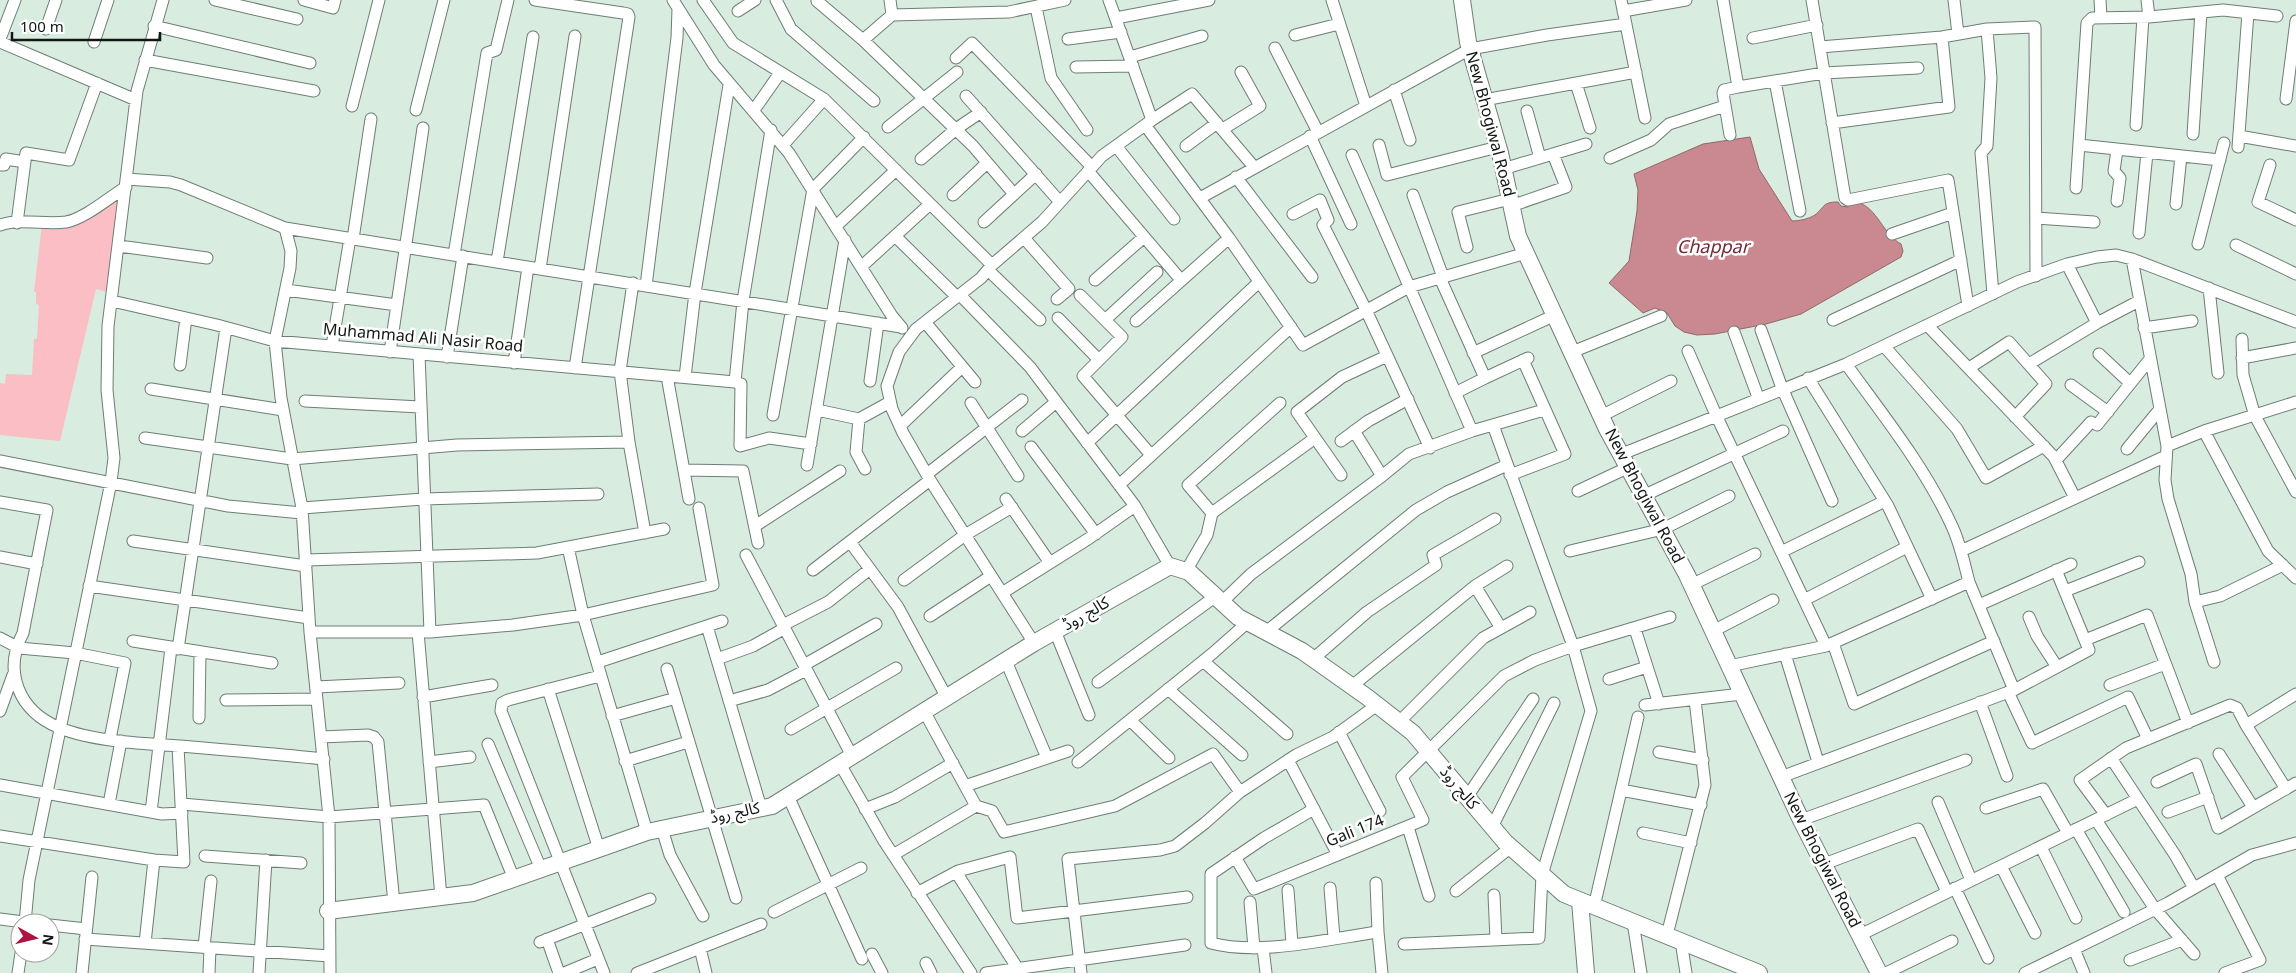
<svg xmlns="http://www.w3.org/2000/svg" width="2296" height="973" font-family="Georgia,'Noto Sans Arabic',serif">
	<style>
		.green { fill: #fabec4 }
		.water { fill: #ca8990; stroke: #92676a }
		.lines { fill: none; stroke-linecap: round; stroke-linejoin: round }
		.street-casing { stroke: #6d7e74; stroke-width: 13 }
		.secondary-casing { stroke: #6d7e74; stroke-width: 18 }
		.street { stroke: #fff; stroke-width: 11 }
		.secondary { stroke: #fff; stroke-width: 16 }
		.labels { text-anchor: middle; dominant-baseline: central; stroke-width: 5; stroke-linejoin: round; paint-order: stroke }
		.street-label { font-size: 16px; fill: #111713; stroke: #fff }
		.water-label { font-size: 18px; font-style: italic; fill: #762837; stroke: #fff }
	</style>
	<rect width="100%" height="100%" fill="#d9ece0"/>
	<path class="green" d="M120 195 107 292 96 289 60 441 0 435V383L5 384 6 374 32 375 34 339H37L39 305 36 304V292H34L42 224H51Z"/>
	<path class="water" d="M1750 137 1759 169 1792 221C1799 221 1809 219 1815 215 1825 207 1822 202 1838 202L1841 206 1848 207 1851 201C1877 203 1880 232 1901 244L1903 251 1901 257 1801 314 1766 324 1715 334 1697 335 1684 332 1675 326 1667 313 1655 308 1643 313 1609 283 1629 261 1637 211 1638 190 1634 174 1703 144Z"/>
	<g class="lines">
		<defs>
			<path id="street" d="M215 0 297 19
				M304 0 333 8 335 0
				M535 0 623 13 628 14 629 17 575 368
				M673 0 714 65 789 153 892 316 902 328
				M703 0 733 43 824 99 992 265
				M776 0 791 29 874 101
				M1332 0 1366 106
				M1621 0 1645 118
				M1723 0 1738 87 1824 73 1918 68
				M1812 0 1845 198 1848 200 1948 180 1968 306
				M1954 0 1958 34
				M2100 0 2101 18
				M817 1 863 40 892 15 890 0
				M1036 7 1051 78 1087 130
				M738 11 755 0
				M1623 11 1686 0
				M892 15 1009 12 1065 0
				M2149 17 2223 10 2277 16
				M1116 18 1209 0
				M154 26 310 63
				M46 29 56 0
				M1987 29 1991 78 1987 146 1981 153 1993 294
				M1295 35 1339 24
				M1753 38 1817 25
				M0 39 15 0
				M1068 39 1121 32
				M863 40 973 146 1014 194
				M0 42 136 100
				M94 42 108 0
				M1820 47 1942 37 1987 29 2035 27 2036 276
				M1275 48 1318 132
				M1130 57 1202 36
				M956 58 972 43 1092 167
				M145 60 314 91
				M1076 67 1133 66
				M1775 81 1800 211
				M1576 83 1590 128
				M1394 90 1410 140
				M966 96 1060 202
				M2286 99 2296 21
				M1484 100 1636 72
				M352 106 379 0
				M416 110 444 0
				M754 110 780 73
				M1527 111 1540 158
				M1152 120 1192 94 1254 167
				M1832 123 1949 107 1942 37
				M1145 125 1229 238 1303 345 1409 287 1526 253
				M2136 125 2143 17
				M888 127 957 72
				M1223 129 1260 106 1241 72
				M2193 134 2201 12
				M1730 135 1723 93 1724 90 1738 87
				M1310 136 1351 224
				M2239 136 2296 146
				M783 145 824 99
				M1379 145 1387 175 1498 147
				M2079 145 2220 160
				M1116 146 1174 219
				M1186 146 1217 123
				M2238 147 2248 13
				M2117 150 2114 171 2120 178 2117 201
				M1352 155 1472 431
				M1610 158 1651 140 1669 124 1725 106
				M921 159 956 129 981 112
				M0 165H4L6 159 25 162
				M2270 165 2258 202 2296 220
				M1503 169 1586 144
				M1088 171 1181 280
				M1236 177 1312 277
				M126 179 170 182 181 185 285 228 901 327
				M2076 188 2087 23 2092 18 2149 17 2147 0
				M953 195 987 163
				M1413 195 1443 277
				M1200 198 1470 49 1547 35 1626 24
				M2176 204 2181 156
				M1511 206 1566 187 1553 154
				M1293 214 1320 200 1328 220 1323 225 1366 310 1430 448
				M2036 218 2094 222
				M984 222 1036 174
				M17 223 26 153 69 160 97 83
				M0 225C20 218 44 225 66 222 84 219 110 197 126 187
				M836 226 896 170
				M285 228 291 251 290 268 275 341 281 398 302 508 310 632 329 817 330 973
				M2139 233 2147 153
				M1892 234 1953 213
				M895 236 957 297
				M1024 238 1069 289 1057 299
				M353 239 371 119
				M2198 244 2224 143
				M2236 245 2296 274
				M119 246 207 258
				M1467 247 1458 212 1510 199
				M454 255 487 53 496 50 508 0
				M2132 259 2167 446 2165 480 2168 499 2191 574 2195 602 2214 662
				M497 262 533 37
				M861 267 930 204
				M540 269 575 36
				M988 270 1040 320
				M1440 278 1485 378 1455 393
				M1095 280 1144 237
				M633 283 620 371 629 442 645 533
				M646 286 677 38 678 9
				M2209 288 2218 373
				M286 290 397 305
				M960 295 1030 367 1135 506 1088 539 1002 593
				M1080 295 1122 337 1083 376 1151 455
				M112 301 217 325 275 341 735 382 741 384 740 446 769 438 811 444
				M1058 318 1099 360
				M1105 320 1157 272
				M1833 320 1961 260
				M1136 321 1229 238
				M925 322 975 382
				M2095 324 2139 301
				M1927 325 2054 457 2075 498
				M2144 328 2192 321
				M1761 330 1782 388 1832 501
				M1734 332 1758 397
				M2242 339 2243 375 2255 416 2296 492
				M332 346 350 238
				M1884 346 1957 429 1986 478 2044 446
				M1688 351 1716 415 1826 646
				M390 352 423 128
				M1572 352 1661 316
				M1473 353 1555 315
				M419 354 430 632
				M2099 354 2130 383
				M447 357 463 256
				M2242 358 2296 348
				M514 363 528 267
				M2029 364 2097 323 2067 264
				M180 365 186 318
				M1969 368 2009 342 2046 384 2015 417
				M667 376 689 499
				M685 377 695 293 729 85
				M1485 378 1528 358
				M1808 378 1888 506 1932 599
				M870 381 878 323
				M735 382 743 301 771 130
				M2071 385 2108 412
				M151 389 283 410
				M305 401 420 407
				M971 403 1018 476
				M817 410 859 419 890 402
				M773 415 813 189 864 137
				M1601 416 1671 381
				M859 419 856 452 865 469
				M2097 425 2150 359
				M900 426 962 367
				M1022 431 1056 402
				M2204 431 2268 551 2296 578
				M145 438 292 459 457 445 629 442
				M1341 441 1368 421 1408 399
				M1087 443 1259 282
				M2167 446 2204 431 2296 402
				M1031 447 1096 534
				M2127 449 2160 409
				M1622 454 1846 364 2017 282 2067 264 2097 257 2116 255 2132 259 2296 322
				M2056 460 2091 422
				M0 461 228 506 302 513
				M807 465 845 240
				M684 470 743 471 758 543
				M927 474 1022 400
				M1341 475 1297 412 1342 377 1387 356
				M1510 475 1565 454 1523 360
				M1382 476 1409 454 1472 431 1544 410
				M1119 485 1291 327
				M1578 491 1629 467
				M1645 495 1783 431
				M1006 499 1050 563
				M0 502 47 510 23 633C3 671 18 711 60 728 91 741 145 744 180 746 228 750 276 754 324 759
				M1135 506 1170 566
				M302 508 423 499 598 494
				M1212 513 1315 438
				M755 526 840 471
				M133 541 306 566
				M850 542 898 607 947 698
				M568 547 583 615 647 832
				M1570 551 1663 529 1729 496
				M1961 551 2166 456
				M1781 552 1885 501
				M746 555 852 756
				M0 557 37 564
				M306 560 537 553 664 529
				M813 570 930 480
				M1186 571 1207 535 1212 513 1188 485 1280 403
				M904 580 965 535 1012 507
				M1691 585 1755 554
				M89 586 309 618
				M1475 586 1501 628
				M2065 591 2139 562
				M1804 600 1907 547
				M1222 602 1251 574 1382 476 1354 431
				M2195 602 2220 596 2283 565
				M1979 605 2071 564
				M930 616 991 576
				M2029 617 2037 636 2057 667
				M783 625 828 602 870 569
				M707 626 761 808
				M1635 629 1659 704
				M1055 631 1089 715
				M1713 631 1773 600
				M310 632H430L513 625 583 615 713 585 699 508
				M418 632 441 897
				M1266 632 1416 510 1447 492 1507 465
				M0 638 19 648 75 653 125 663 110 739
				M2085 640 2147 615 2188 723
				M133 641 272 663
				M1034 643 930 480 903 433 892 409 887 386 899 352 916 329 981 278 992 265 1042 222 1102 156 1152 120 1109 0
				M1833 643 1854 704 1994 641
				M178 649 226 328
				M1785 654 1818 762
				M717 659 753 646 785 628
				M1313 659 1367 612 1436 565 1433 555 1495 519
				M1006 661 1047 758
				M1203 661 1287 734
				M598 662 722 621
				M804 665 876 624
				M1729 666 1826 646 1969 582C1964 563 1960 542 1951 524 1924 466 1883 415 1846 364
				M667 669 736 898
				M600 676 508 700 502 703 501 711 604 973
				M1609 679 1647 667
				M1098 682 1216 596
				M2110 685 2165 664
				M1352 686 1475 586 1507 566
				M316 687 399 683
				M548 689 599 849
				M1168 689 1242 755
				M2014 690 2089 650 2056 570
				M2008 692 2032 743 2128 697 2148 739
				M423 697 492 685
				M226 700 317 699
				M729 701 768 690 806 670
				M1980 702 2007 776
				M1645 705 1742 694
				M0 711 13 675
				M924 711 976 806
				M612 716 676 698
				M199 718 200 652
				M1130 720 1169 758
				M1399 722 1483 638 1530 612
				M791 729 896 668
				M1339 732 1380 811
				M321 737 368 735 374 737 378 742 394 903
				M488 744 541 869
				M1659 752 1703 760
				M2219 754 2253 807
				M2111 758 2138 799
				M1288 760 1338 855
				M625 761 688 742
				M429 762 470 757
				M1078 762 1213 653 1248 622
				M840 764 884 841 971 973
				M1781 777 2014 690 1969 582
				M2157 782 2196 764 2218 828 2296 783
				M0 785 162 814 182 813
				M965 786 1068 751
				M2286 789 2246 725 2296 694
				M1621 790 1701 805
				M788 796 862 959
				M1467 797 1533 699
				M1938 802 1971 880
				M109 804 121 741
				M182 804 329 817 484 805 514 879
				M1986 808 2043 789 2068 833
				M865 809 895 797 953 763
				M1314 809 1264 838 1211 874V943C1259 956 1328 939 1378 932L1382 973
				M151 812 171 648
				M2168 812 2208 797
				M2106 815 2080 780 2126 748 2230 705 2237 708 2246 725
				M1801 820 1966 760
				M2096 820 2155 909 2194 954
				M1408 827 1429 896
				M1492 827 1554 703
				M662 829 670 855 703 916
				M2076 829 2124 912
				M1643 833 1691 843
				M0 836 154 860
				M2041 847 2076 918
				M893 855 976 806 992 811 1004 832 1115 806 1213 754 1240 792
				M205 856 301 863
				M1235 857 1254 889 1423 820 1402 777 1504 676 1535 660 1573 646 1670 617
				M1824 864 1918 829 1947 892
				M2001 866 2035 933
				M956 872 1018 969
				M2217 875 2260 960 2225 973
				M1376 883 1378 932
				M1330 888 1334 938
				M1955 888 1988 958
				M1288 890 1292 944
				M1456 891 1511 847
				M917 893 958 871 1010 857 1017 918 1187 897
				M1494 895 1496 940
				M1250 902 1254 948
				M1594 907 1638 717
				M774 912 861 868
				M0 919 31 923
				M1633 922 1641 973
				M25 923 29 880 111 482 114 458 107 390 108 326 137 91 163 0
				M50 925 86 929
				M1667 935 1705 785 1695 700
				M1860 935 2138 799 2175 855 2194 888
				M85 939 330 956
				M547 939 559 973
				M1681 941 1686 973
				M540 942 650 899
				M145 943 154 860 184 862 178 746
				M1404 944 1539 938 1542 875 1591 711 1573 646 1493 425
				M204 947 211 881
				M700 948 706 973
				M1263 948 1266 973
				M2074 949 2084 973
				M872 954 882 973
				M2130 960 2182 940
				M926 963 931 973
				M18 973 21 953
				M82 973 92 877
				M209 973 210 948
				M259 973 266 860
				M564 973 598 959
				M637 973 761 924
				M986 973 1185 945
				M1081 973 1068 859 1160 850 1175 846 1205 823 1240 792 1296 755 1333 737 1377 705
				M1886 973 1952 941
				M2025 973 2168 903 2252 855 2296 843"/>
			<path id="secondary" d="M1462 0 1468 42 1500 153 1518 236 1607 429 1687 575 1801 820 1879 973
				M1580 901 1586 973
				M328 911 473 893 647 832 772 806 1034 643 1170 566 1189 572 1238 617 1302 651 1367 697 1413 733 1505 842 1564 894 1759 973"/>
		</defs>
		<use href="#street" class="street-casing"/>
		<use href="#secondary" class="secondary-casing"/>
		<use href="#street" class="street"/>
		<use href="#secondary" class="secondary"/>
	</g>
	<g class="labels">
		<g class="street-label">
			<text transform="translate(1490 124) rotate(75)">New Bhogiwal Road</text>
			<text transform="translate(423 338) rotate(5)">Muhammad Ali Nasir Road</text>
			<text transform="translate(1644 496) rotate(62)">New Bhogiwal Road</text>
			<text transform="translate(1086 614) rotate(-30)">کالج روڈ</text>
			<text transform="translate(1459 788) rotate(50)">کالج روڈ</text>
			<text transform="translate(735 813) rotate(-12)">کالج روڈ</text>
			<text transform="translate(1355 831) rotate(-22)">Gali 174</text>
			<text transform="translate(1822 860) rotate(63)">New Bhogiwal Road</text>
		</g>
		<g class="water-label">
			<text x="1713" y="247">Chappar</text>
		</g>
	</g>
	<g transform="translate(35 938) rotate(98)"><circle r="24" fill="#ffffff" stroke="#a0a2a1"/>
	<path d="M0-4L9 19L0 12L-9 19Z" fill="#aa1541"/>
	<text y="-8" font-size="14" font-weight="bold" text-anchor="middle" fill="#111713">N</text>
	</g>
	<path d="M12 32v8h148v-8" fill="none" stroke="#111713" stroke-width="2.5"/>
	<text x="20" y="32" font-size="15" fill="#111713" stroke="#ffffff" stroke-width="4" paint-order="stroke">100 m</text>
</svg>
